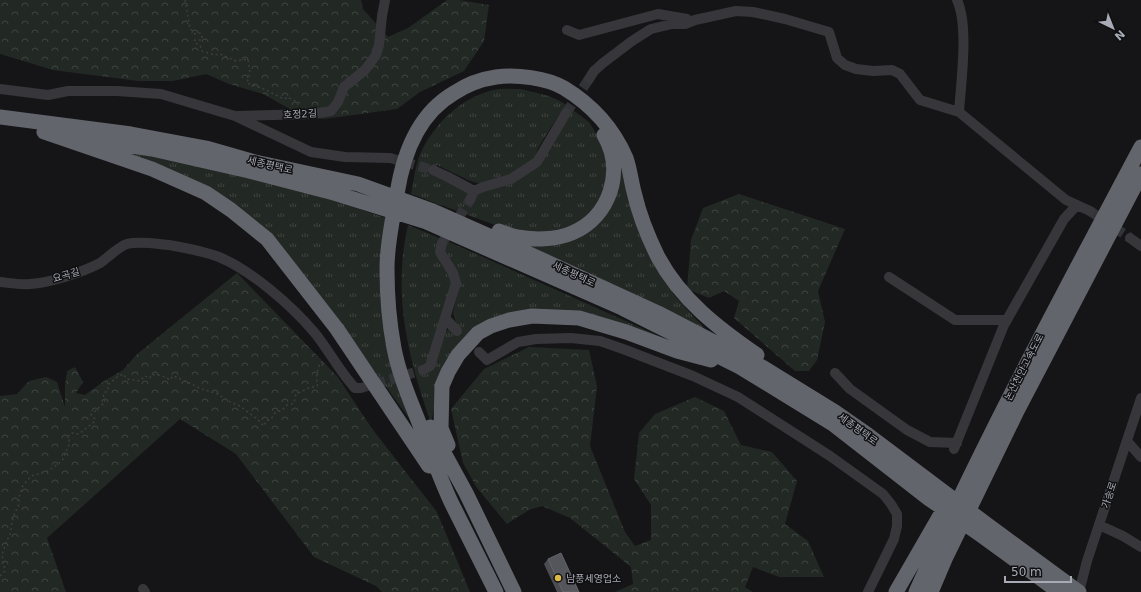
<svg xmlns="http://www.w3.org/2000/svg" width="1141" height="592" font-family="'DejaVu Sans','Noto Sans KR',sans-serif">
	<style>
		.grass { fill: url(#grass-tufts); fill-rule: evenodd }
		.forest { fill: url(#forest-crowns) }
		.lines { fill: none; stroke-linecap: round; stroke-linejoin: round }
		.minor-tunnel { stroke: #323337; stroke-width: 10; stroke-dasharray: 10 5; stroke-linecap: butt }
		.path { stroke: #3d3e42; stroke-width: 1.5; stroke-dasharray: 2 3; stroke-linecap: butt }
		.minor { stroke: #37373b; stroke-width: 10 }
		.highway { stroke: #63656c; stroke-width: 15 }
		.wall { fill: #4b4c51 }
		.building { fill: #55565b; stroke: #626469 }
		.poi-dot { fill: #ddb847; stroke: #101012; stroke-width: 1.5 }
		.labels { text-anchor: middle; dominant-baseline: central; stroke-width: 3; stroke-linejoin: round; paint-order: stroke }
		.street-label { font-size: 10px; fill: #a8abb5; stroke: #101012 }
		.poi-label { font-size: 10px; fill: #a8abb5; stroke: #101012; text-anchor: start }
	</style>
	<defs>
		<pattern id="grass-tufts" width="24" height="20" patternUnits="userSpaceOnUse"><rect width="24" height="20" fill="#222823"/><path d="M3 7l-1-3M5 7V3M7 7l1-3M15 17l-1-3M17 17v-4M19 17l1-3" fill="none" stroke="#3f4441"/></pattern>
		<pattern id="forest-crowns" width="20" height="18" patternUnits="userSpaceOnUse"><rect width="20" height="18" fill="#222823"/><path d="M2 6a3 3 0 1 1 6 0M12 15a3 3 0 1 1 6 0" fill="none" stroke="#3f4441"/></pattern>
	</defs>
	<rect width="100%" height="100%" fill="#151517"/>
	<path class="grass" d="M521 89 549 96 562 102 589 122 605 148 610 165 606 192 587 220 556 233H517L411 194C414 180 415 166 421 152 435 123 461 98 493 90 502 88 512 89 521 89ZM560 113 568 118 540 166 512 182 480 192 466 190 435 172 437 165 468 180 480 184 516 173 534 159 538 148Z
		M111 148 182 161 310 193 386 218 381 264 411 421 338 321 237 207 211 187Z
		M619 162 643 242 674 295 705 329 526 245 599 223 607 213 618 191Z
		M408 225 454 244 677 344 595 318 487 323 437 393 431 423C408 357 392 295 408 225ZM439 243 459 287 453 313 456 323 445 332 423 373 421 365 425 363 429 358 452 282Z"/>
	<path class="forest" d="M0 0H361L363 9 388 37 408 28 447 0H459L489 5 484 41 464 71 420 92 397 109 324 119 306 118 263 94 229 84 206 74 173 81H138L53 70 0 54Z
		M739 194 845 229 818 291 825 322 817 360 809 371H795L734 318 739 301 724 291 709 298 687 289 691 240 703 208Z
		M237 273 337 376 373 430 437 512 470 592H382L376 586 314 557 236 454 180 419 47 538 66 592H0V396L17 394 29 381 46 377 57 382 65 407V385L67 371 75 367 83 382 76 393 85 395 104 381 123 370 136 355Z
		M529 347 589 350 597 386 590 446 625 532 635 546 651 540V505L634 479 639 433 655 414 695 397 724 411 741 445 772 452 797 481 785 524 808 541 824 577H779L753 567 745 587 753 592H615L633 584 631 567 570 518 542 506 529 510 507 524 477 488 463 463 451 409 484 369Z"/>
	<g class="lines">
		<path class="minor-tunnel" d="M566 113 589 79
			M390 158 433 170
			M1090 211 1130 238
			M442 243 470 200
			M361 388 423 370"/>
		<path class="path" d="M185 0 190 28 195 34 200 33 202 36V40H195V43L200 45 202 51 214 55 220 54 236 61 248 59 250 73 247 83 264 89 282 98 285 99 287 97 302 104
			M0 576 5 571 2 555 7 540 10 535 13 517 19 504V497L22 487 31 476 48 471 62 461 69 445V435L71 433 79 434 94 422 95 419 91 415 105 402 103 394 108 390V385L117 377 123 374 127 379 140 381 145 376 150 378 151 375C158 374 164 376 170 380L173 376 176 377 202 389 218 394 228 401 240 406 257 419 264 426 266 421 271 419 275 413 282 410 287 405 294 403 296 394 309 388 317 386 318 383C314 379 319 368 320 363L324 361"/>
		<path class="minor" d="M957 0C969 26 961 82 959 112
			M567 30 579 35 658 14 687 19
			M589 79 594 71 603 63 632 41 651 29 672 24H685L695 20 736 11 753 12 785 19 829 32 837 58 845 65 856 69 873 71 892 70 900 74 920 100 959 112 1066 200 1090 211
			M0 89 48 95 68 91H117L161 94 235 116 311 152 345 157 390 158
			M237 116 312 114 331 111 338 102 344 87 365 70 376 55 379 45 382 16 385 0
			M433 170 448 177 474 191
			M470 200 474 191 483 187 511 179 537 162 566 113
			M1130 238 1141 246
			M889 277 955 320H1007
			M0 282C10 283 20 285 30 284 50 283 83 272 100 263 106 259 121 245 127 244 139 241 157 244 169 245 186 248 203 251 219 257 251 270 292 306 314 332 329 350 339 371 355 388H361
			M445 318 457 331
			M479 352 487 360 518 342 536 339 571 338 600 341 623 349 693 376 738 397 830 456 883 494 891 504 897 514V526L894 539 868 592
			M423 370 430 366 456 283 453 273 440 252 442 243
			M835 373 850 389 907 430 930 442 957 443
			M1127 441 1141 457
			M954 449 1004 325 1064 219 1077 205
			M1099 525 1123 536 1141 547
			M143 589 145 592
			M1079 592 1087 561 1141 398"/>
		<path class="highway" d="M0 117 131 134 206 148 255 162 358 184 433 211 512 246 658 313 762 367 835 412 868 435 989 526 1079 592
			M44 132 152 169 206 193 231 210 267 239 337 329 429 466
			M74 137 152 149 249 171 334 193 424 221 622 308 740 367 833 424 928 498 981 535 1059 592
			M499 231C505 233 511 236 517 237 533 240 556 240 572 233 610 217 625 171 604 135
			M430 427 466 493 514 592
			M448 445 441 428 442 386 448 372 458 355 478 333 491 326 509 320 532 316 579 318 626 332 677 351 711 360
			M496 592C481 562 466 532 451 502 440 478 431 453 421 428 411 402 399 375 394 348 389 322 387 294 387 268 387 243 393 218 397 194 403 155 418 114 454 93 466 85 482 79 496 77 516 74 547 78 564 88 592 105 613 128 626 158 630 169 631 181 634 192 639 214 648 237 658 257 681 300 718 328 757 355
			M896 592 949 500
			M916 592C984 440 1063 294 1141 147
			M931 592 945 559 1017 411 1141 174"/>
	</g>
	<path class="wall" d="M548 559 579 592H557L544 564Z"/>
	<path class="building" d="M561 553 579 592H563L548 559Z"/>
	<circle class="poi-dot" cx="558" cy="578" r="4"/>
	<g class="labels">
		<g class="street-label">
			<text transform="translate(300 114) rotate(-3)">호정2길</text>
			<text transform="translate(270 165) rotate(13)">세종평택로</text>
			<text transform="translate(574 274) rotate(25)">세종평택로</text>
			<text transform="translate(66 275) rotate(-16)">요곡길</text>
			<text transform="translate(1024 367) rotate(-63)">논산천안고속도로</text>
			<text transform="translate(858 429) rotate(36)">세종평택로</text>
			<text transform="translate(1109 495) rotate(-72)">가송로</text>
		</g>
		<g class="poi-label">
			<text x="566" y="578">남풍세영업소</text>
		</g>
	</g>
	<g transform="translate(1113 28) rotate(137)" stroke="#101012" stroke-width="3" paint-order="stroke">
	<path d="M0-3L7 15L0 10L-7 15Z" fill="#a8abb5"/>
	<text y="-6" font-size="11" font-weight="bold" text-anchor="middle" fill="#a8abb5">N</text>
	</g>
	<path d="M1005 576v6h66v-6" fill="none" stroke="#a8abb5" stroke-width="2"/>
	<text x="1011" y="576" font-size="12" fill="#a8abb5" stroke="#101012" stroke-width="3" paint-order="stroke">50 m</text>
</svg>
